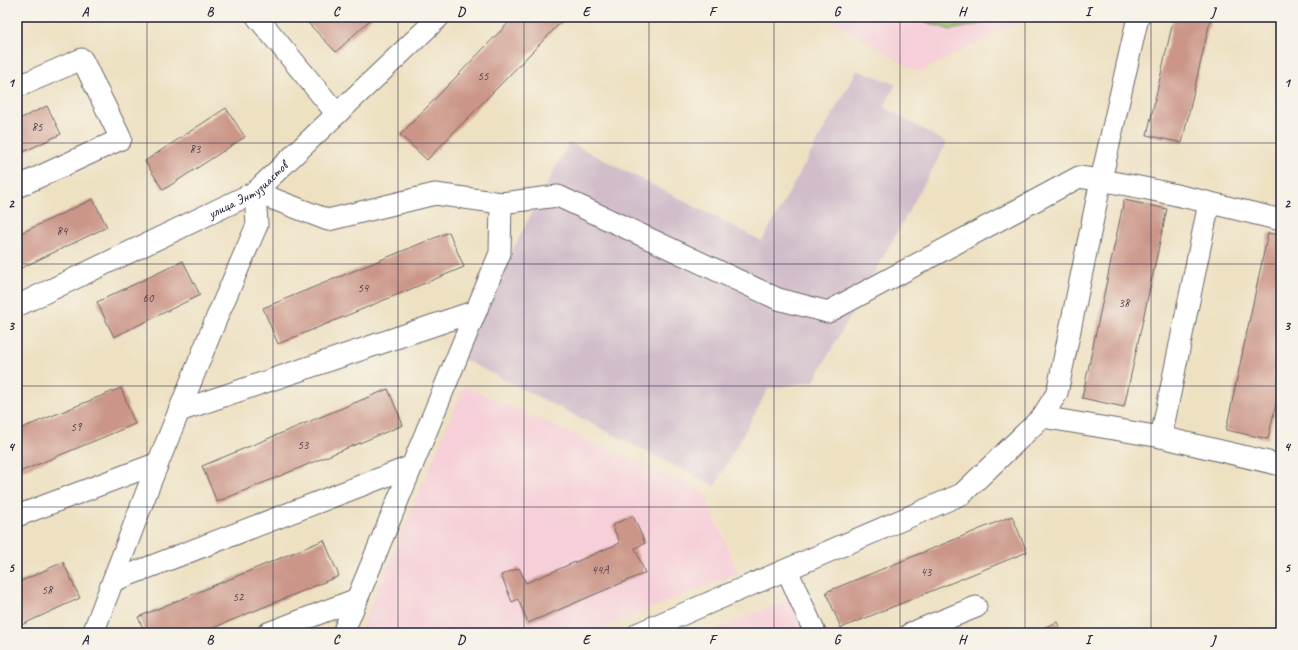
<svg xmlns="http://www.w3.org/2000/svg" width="1298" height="650" font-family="Caveat,sans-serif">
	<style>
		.built { fill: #f6cfd8 }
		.industrial { fill: #d1bdca }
		.green { fill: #a3c56f; stroke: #627455 }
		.building { fill: #cb9688 }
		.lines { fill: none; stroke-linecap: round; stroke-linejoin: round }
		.minor-casing { stroke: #69656a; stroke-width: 23 }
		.minor { stroke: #fff; stroke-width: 21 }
		.grid { fill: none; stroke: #22223b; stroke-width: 1; stroke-opacity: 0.55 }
		.labels { text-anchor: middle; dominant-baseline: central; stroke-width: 3; stroke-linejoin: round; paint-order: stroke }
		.number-label { font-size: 12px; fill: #4c3f4e }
		.street-label { font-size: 14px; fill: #22223b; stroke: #f7f3e8 }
		.neatline { fill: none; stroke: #22223b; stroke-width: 1.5 }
		.grid-label { font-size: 13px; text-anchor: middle; font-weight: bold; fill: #22223b }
	</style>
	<rect width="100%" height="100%" fill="#f7f3e8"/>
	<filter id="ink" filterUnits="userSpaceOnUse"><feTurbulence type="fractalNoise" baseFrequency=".025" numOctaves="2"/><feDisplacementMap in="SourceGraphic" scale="8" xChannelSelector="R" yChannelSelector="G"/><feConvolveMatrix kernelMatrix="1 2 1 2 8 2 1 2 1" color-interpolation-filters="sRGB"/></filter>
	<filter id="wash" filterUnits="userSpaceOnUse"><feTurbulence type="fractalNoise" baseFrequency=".012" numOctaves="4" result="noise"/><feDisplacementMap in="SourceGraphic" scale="16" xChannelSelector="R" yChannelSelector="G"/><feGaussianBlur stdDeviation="0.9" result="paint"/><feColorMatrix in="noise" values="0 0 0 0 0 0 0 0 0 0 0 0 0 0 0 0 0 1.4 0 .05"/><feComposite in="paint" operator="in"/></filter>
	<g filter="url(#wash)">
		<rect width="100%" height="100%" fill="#eee1c2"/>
		<path class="built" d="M826 17H1028L919 73Z
			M464 386 704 492 738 573 592 633H359Z
			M798 596 814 633H707Z"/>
		<path class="industrial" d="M857 70 896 84 884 107 947 143 814 381 768 389 715 486 457 356 569 142 762 241Z"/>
		<path class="green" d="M910 17H993L986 23 951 30Z"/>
		<g id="blocks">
			<path class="building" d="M315 17H373L336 52 308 23Z
				M514 17H566L427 160 400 135Z
				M1174 17H1211L1182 143 1147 135Z
				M47 106 61 134 17 155V120Z
				M226 108 245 137 163 190 145 161Z
				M93 199 107 227 17 270V235Z
				M1124 200 1167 209 1124 407 1082 398Z
				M449 232 464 267 278 344 263 308Z
				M1268 233 1281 235V381L1268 439 1226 430Z
				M183 261 200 295 114 337 97 302Z
				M121 388 135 424 17 473V430Z
				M388 389 403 425 217 502 202 466Z
				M633 516 645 543 635 548 645 573 528 623 518 599 512 602 501 575 519 568 526 583 620 543 612 525Z
				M1012 516 1027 552 841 628 826 592Z
				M324 540 339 576 201 633H145L138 617Z
				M63 562 80 598 17 627V583Z
				M1057 622 1062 633H1031Z"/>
		</g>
	</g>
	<g filter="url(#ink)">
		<use href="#blocks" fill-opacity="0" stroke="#69656a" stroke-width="1"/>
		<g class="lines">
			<defs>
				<g id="minor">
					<path d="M257 17 337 114"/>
					<path d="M17 87 82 59 121 139 17 187"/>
					<path id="s1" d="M17 306 255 192 439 17"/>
					<path d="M179 411 476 311"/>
					<path d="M1042 417 1161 437 1281 465"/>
					<path d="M1161 437 1209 203"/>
					<path d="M17 516 158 463"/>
					<path d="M787 570 815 633"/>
					<path d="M113 581 412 466"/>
					<path d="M93 633 150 483 217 317 257 225 255 192 328 220 435 194 501 203 558 196 778 299 828 312 1079 177C1146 186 1215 204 1281 220"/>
					<path d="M268 633 357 599"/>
					<path d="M343 633 500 253 501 203"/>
					<path d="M639 633 962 494 1042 417 1057 393 1101 180 1138 17"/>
					<path d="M911 633 976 607"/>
				</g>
			</defs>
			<use href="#minor" class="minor-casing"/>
			<use href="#minor" class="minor"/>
		</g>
	</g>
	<path class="grid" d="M147 17V633M273 17V633M398 17V633M524 17V633M649 17V633M774 17V633M900 17V633M1025 17V633M1151 17V633M17 143H1281M17 264H1281M17 386H1281M17 507H1281"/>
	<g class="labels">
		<g class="number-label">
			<text x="483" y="76">55</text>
			<text x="37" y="127">85</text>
			<text x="195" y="149">83</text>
			<text x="62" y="231">84</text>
			<text x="363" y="288">54</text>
			<text x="148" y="298">60</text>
			<text x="1124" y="303">38</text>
			<text x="76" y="427">59</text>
			<text x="303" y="445">53</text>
			<text x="600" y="570">44А</text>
			<text x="926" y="572">43</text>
			<text x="47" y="590">58</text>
			<text x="238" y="597">52</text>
		</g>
		<g class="street-label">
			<text stroke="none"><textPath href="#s1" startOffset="259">улица Энтузиастов</textPath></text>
		</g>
	</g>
	<rect width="1298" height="650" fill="none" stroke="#f7f3e8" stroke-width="44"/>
	<rect x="22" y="22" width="1254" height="606" class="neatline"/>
	<g class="grid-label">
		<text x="85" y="16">A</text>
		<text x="210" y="16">B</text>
		<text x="336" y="16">C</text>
		<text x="461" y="16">D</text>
		<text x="586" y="16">E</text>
		<text x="712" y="16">F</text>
		<text x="837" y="16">G</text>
		<text x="962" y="16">H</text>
		<text x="1088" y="16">I</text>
		<text x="1213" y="16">J</text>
		<text x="11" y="87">1</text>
		<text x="1287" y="87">1</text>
		<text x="11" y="208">2</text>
		<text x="1287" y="208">2</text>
		<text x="11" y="330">3</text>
		<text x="1287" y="330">3</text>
		<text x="11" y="451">4</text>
		<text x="1287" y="451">4</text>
		<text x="11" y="572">5</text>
		<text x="1287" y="572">5</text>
		<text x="85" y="644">A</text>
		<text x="210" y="644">B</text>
		<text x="336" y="644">C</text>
		<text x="461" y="644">D</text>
		<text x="586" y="644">E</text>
		<text x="712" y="644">F</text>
		<text x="837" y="644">G</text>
		<text x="962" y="644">H</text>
		<text x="1088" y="644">I</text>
		<text x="1213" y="644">J</text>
	</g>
</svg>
